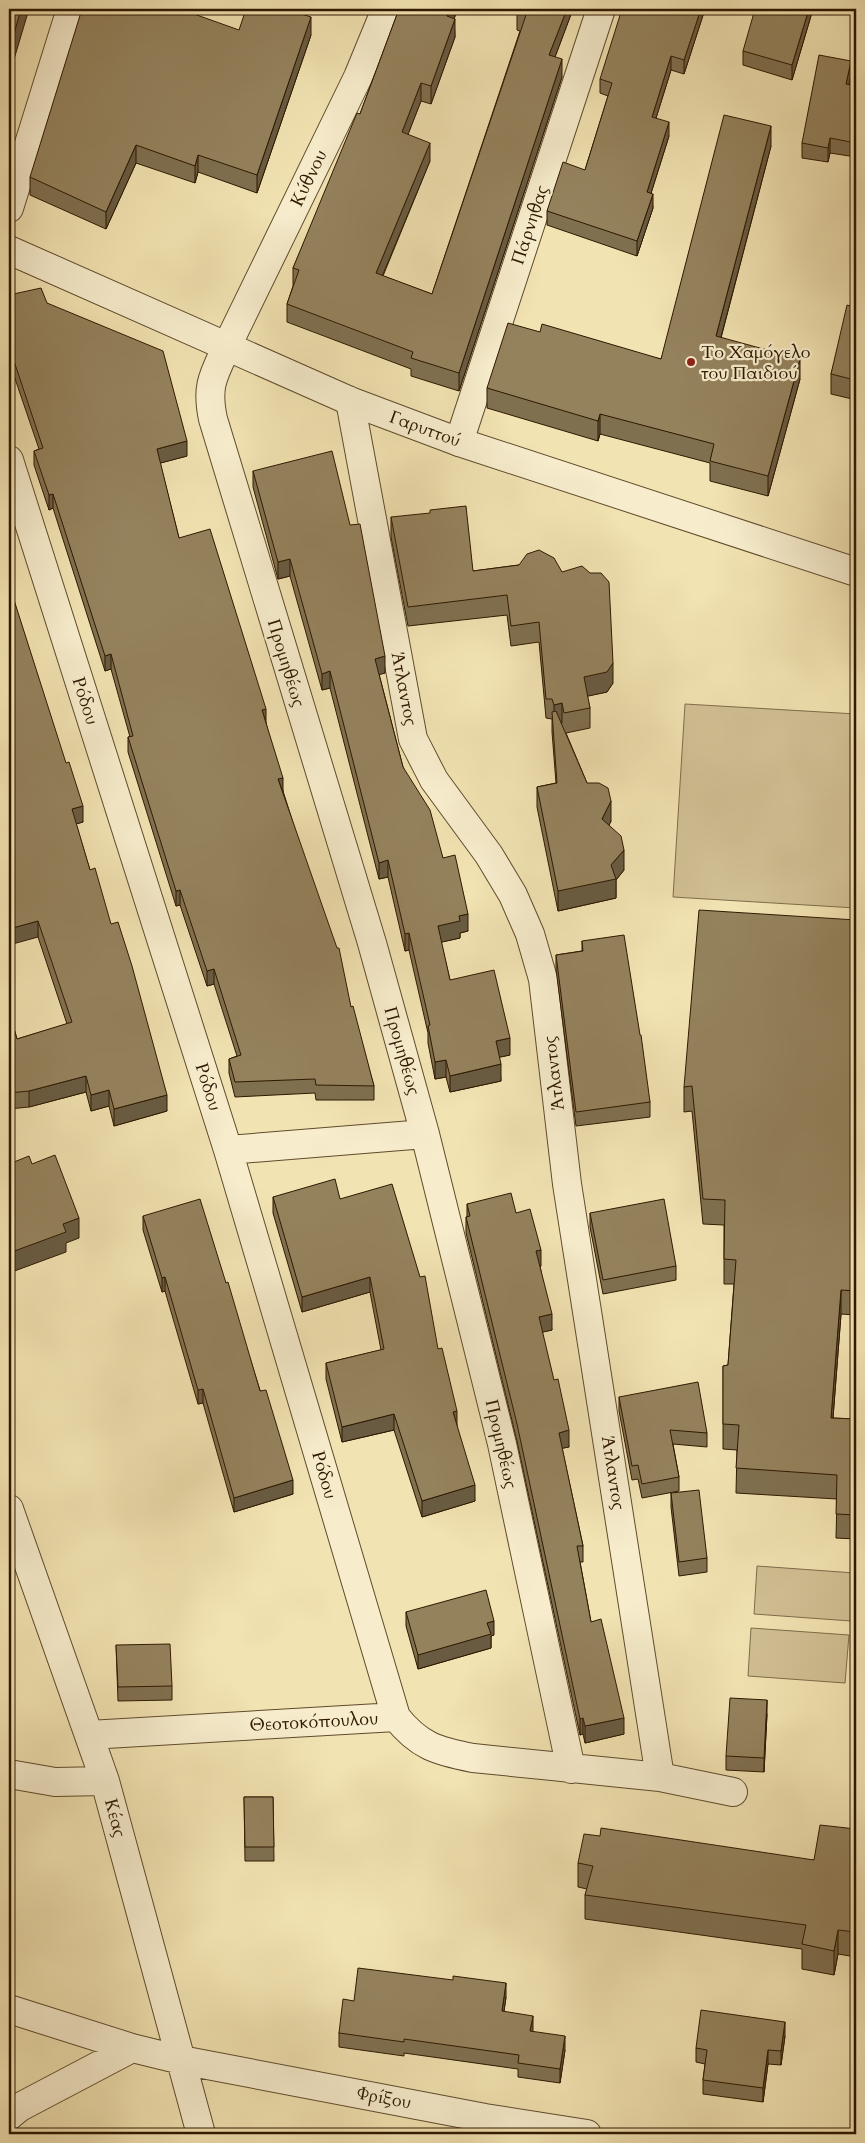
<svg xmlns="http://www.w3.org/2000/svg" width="865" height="2143" font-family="Cardo,serif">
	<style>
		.green { fill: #d1c094; stroke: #806c4a }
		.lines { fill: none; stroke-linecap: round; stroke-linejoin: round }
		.minor-casing { stroke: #5f4b2c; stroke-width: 30 }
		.tertiary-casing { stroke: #5f4b2c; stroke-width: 30 }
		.minor { stroke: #f7edcd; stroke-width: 28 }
		.tertiary { stroke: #f7edcd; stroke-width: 28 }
		.wall { fill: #7f7050; stroke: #2e1800 }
		.shaded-wall { fill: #685b41; stroke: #2e1800 }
		.building { fill: #94825d; stroke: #2e1800 }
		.poi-dot { fill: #8f2418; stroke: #f7edcd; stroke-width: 2 }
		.labels { text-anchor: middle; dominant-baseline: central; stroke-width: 4.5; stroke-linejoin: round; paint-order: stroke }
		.street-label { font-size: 18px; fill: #2e1800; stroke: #f7edcd }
		.poi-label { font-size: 18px; fill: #2e1800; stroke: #f7edcd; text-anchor: start }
	</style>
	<rect width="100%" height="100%" fill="#f2e3b2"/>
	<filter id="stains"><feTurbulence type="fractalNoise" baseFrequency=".004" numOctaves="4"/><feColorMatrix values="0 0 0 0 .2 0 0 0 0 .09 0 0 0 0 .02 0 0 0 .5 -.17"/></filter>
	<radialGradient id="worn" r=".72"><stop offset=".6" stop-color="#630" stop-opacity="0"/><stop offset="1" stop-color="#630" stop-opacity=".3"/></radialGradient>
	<path class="green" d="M685 704 856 714V908L673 897Z
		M757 1566 855 1573 851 1621 754 1614Z
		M751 1628 849 1635 845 1683 748 1676Z"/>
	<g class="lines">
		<defs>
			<path id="minor" d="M9 208 71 9
				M227 346C213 376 206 386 213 419L372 943 425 1134 502 1444 571 1769
				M350 401 413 739 434 780 489 855 513 895 530 934 543 979 567 1184 660 1777
				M459 442 601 9
				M9 460 228 1150 396 1717
				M228 1150 425 1134
				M9 1509 105 1781 201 2134
				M89 1735 396 1717C419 1746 437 1751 473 1758L660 1777 733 1792
				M9 1774 55 1782 105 1781
				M9 2009 132 2048 181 2060 485 2118 587 2134
				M9 2116 20 2107 132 2048"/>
			<path id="tertiary" d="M9 250 350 401 459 442 856 572
				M227 346 358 77 386 9"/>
		</defs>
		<use href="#minor" class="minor-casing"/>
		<use href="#tertiary" class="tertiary-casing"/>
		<use href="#minor" class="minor"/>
		<use href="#tertiary" class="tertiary"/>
	</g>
	<path class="wall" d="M399 9H458L454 19 455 37 431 104 421 101 408 134 430 161 383 276 432 294 520 31 517 30V12L519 9H573L555 57 562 77 459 391 411 376V369L287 322V304L293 286V268L360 114Z
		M705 9 684 74 671 70 656 118 669 136 651 193 653 208 637 256 547 225V211L585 170 608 96 600 93V79Z
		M813 9 792 80 743 65V51Z
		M239 30 311 35 257 193 198 172 195 183 136 163 106 229 30 195V177Z
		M851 75 849 84 856 86V157L830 153 828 162 802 158V143Z
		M771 146 721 338 800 379 768 496 710 481V463L600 434 598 441 487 408V388L540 332 661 359Z
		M856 281V414L852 413V399L831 394V374L850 306Z
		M9 295 47 303 187 456 160 463 179 538 266 723 283 791 351 1007 374 1086V1100H316L315 1093 235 1097 229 1073V1059L237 1056 214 984 207 986 180 905 176 906 128 752V737H130L111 669 105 671 53 508 49 510 34 465V451L39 449 9 361Z
		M253 471 385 673 379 674 403 767 443 858 468 931 460 933V938L441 942 450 980 510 1055 499 1057 501 1081 450 1092 446 1077 435 1079 428 1043V1033L409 950 405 951 388 877 379 879 330 688 322 690 290 576 278 579 253 487Z
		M391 517 473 571 519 565 613 683 607 692 587 696 590 708V728L566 733 587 783 611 821 609 825 624 870 616 880V898L558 911 537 807V787L556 783 552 732V719L546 718 539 642 511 646 507 615 408 626 391 537Z
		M9 601 83 822 76 824 90 870 167 1111 114 1126 109 1106 91 1111 86 1092 29 1107 9 1109V1011L17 1039 67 1024 38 937Z
		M856 920V1315L841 1314 833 1418 856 1419V1539L836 1538 837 1499 736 1493 737 1450 723 1449V1366L728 1365 734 1284H724V1225L703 1224 692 1111 684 1112V1087Z
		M582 941 650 1102V1117L576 1126 556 969V955L582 951Z
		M273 1197 340 1199 438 1349 475 1501 422 1517 394 1430 342 1442 326 1379V1363L381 1350 370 1292 302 1312 273 1213Z
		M467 1204 516 1213 541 1266H540L552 1330 542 1332 569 1447 562 1448 583 1546V1562H580L591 1622 624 1734 585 1743 583 1734 580 1735 517 1441 466 1233V1217H467Z
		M590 1213 676 1266V1280L603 1294 590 1227Z
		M143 1216 226 1283 293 1494 234 1512 203 1403 198 1404 165 1291 162 1292 143 1230Z
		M619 1397 707 1433V1447L673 1444 679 1477V1491L642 1498 638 1479 632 1480 619 1411Z
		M671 1493 707 1558V1572L679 1576 671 1507Z
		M406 1612 494 1635 491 1636V1648L418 1669 406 1626Z
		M116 1645 172 1686V1700L118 1701Z
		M767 1714 764 1772 726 1770V1756Z
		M856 1748V1784H853V1776Z
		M244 1797H273L274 1861H245Z
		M856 1829V1957L838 1954 834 1975 802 1969V1949L585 1919V1895L587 1889 578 1887V1863L814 1860Z
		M506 1997 504 2011 532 2031 565 2050 560 2083 518 2077V2069L404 2053V2056L339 2047V2033L354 2001Z
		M785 2036 781 2065 768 2064 763 2102 703 2094V2080L705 2064 696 2062V2048Z"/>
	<path class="shaded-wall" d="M21 9H29L9 76V51Z
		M450 9H458L447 34V16Z
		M567 9H573L549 73V55Z
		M701 9H705L684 74V60Z
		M809 9H813L792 80V65Z
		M311 17V35L257 193V175Z
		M455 19V37L431 104V86Z
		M671 56V70L652 131V117Z
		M562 59V77L459 391V373Z
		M851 61V75L846 98V84Z
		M421 83V101L402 150V132Z
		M669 122V136L647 206V192Z
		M771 126V146L716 356V336Z
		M830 138V153L828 162V148Z
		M430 143V161L376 291V273Z
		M136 145V163L106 229V212Z
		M198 155V172L195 183V166Z
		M653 194V208L637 256V241Z
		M800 359V379L768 496V476Z
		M600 414V434L598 441V421Z
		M187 441V456L157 464V449Z
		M53 494V508L49 510V495Z
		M290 559V576L278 579V562Z
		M111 654V669L105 671V656Z
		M385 656V673L375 676V659Z
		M613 663V683L607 692 584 697V677Z
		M330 671V688L322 690V674Z
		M562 703V723L554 725V705Z
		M266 709V723L262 710Z
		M283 778V792L278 779Z
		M611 801V821L602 839V819Z
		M83 806V822L72 825V809Z
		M624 850V870L616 880V898L558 911V891L611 865Z
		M388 860V877L379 879V863Z
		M180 890V905L176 906V891Z
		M468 914V931L460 933V938L438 943V926L459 916Z
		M38 921V937L9 945V929Z
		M409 933V950L405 951V934Z
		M214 969V984L207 986V971Z
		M510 1038V1055L496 1058V1041Z
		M446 1060V1077L435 1079V1062Z
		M501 1064V1081L450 1092V1076Z
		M86 1076V1092L29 1107V1091Z
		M109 1090V1106L91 1111V1095Z
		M167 1095V1111L114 1126V1109Z
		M79 1218V1238L66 1243V1252L9 1273V1253L63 1224Z
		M541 1250V1266L536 1267V1251Z
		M165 1277V1291L162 1292V1278Z
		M370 1277V1292L302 1312V1297Z
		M841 1290V1314L831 1443V1418Z
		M552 1314V1330L539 1333V1317Z
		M203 1389V1403L198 1404V1390Z
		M457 1411V1426L453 1412Z
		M394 1414V1430L342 1442V1427Z
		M569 1430V1447L559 1449V1433Z
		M293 1480V1494L234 1512V1498Z
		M475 1485V1501L422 1517V1501Z
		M494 1621V1635L491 1636V1648L418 1669V1655L487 1623Z
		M767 1700V1714L764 1772V1758Z
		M583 1718V1734L580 1735V1719Z
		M624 1718V1734L585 1743V1726Z
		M838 1930V1954L834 1975V1951Z
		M506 1983V1997L502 2025V2011Z
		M533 2016V2030L530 2045V2031Z
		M785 2022V2036L781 2065V2051Z
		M565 2036V2050L560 2083V2069Z
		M768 2050V2064L763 2102V2088Z"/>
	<path class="building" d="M9 9H21L9 51Z
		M82 9H180L239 30 246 9H287L311 17 257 175 198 155 195 166 136 145 106 212 30 177Z
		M399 9H450L447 16 455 19 431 86 421 83 402 132 430 143 376 273 432 294 526 15 517 12 519 9H567L549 55 562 59 459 373 411 358 413 352 287 304 299 270 293 268 357 113 360 114Z
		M622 9H701L684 60 671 56 652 117 669 122 647 192 653 194 637 241 547 211 563 162 585 170 612 83 600 79Z
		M755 9H809L792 65 743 51Z
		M819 55 851 61 846 84 856 86V143L830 138 828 148 802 143Z
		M724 115 771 126 716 336 800 359 768 476 710 461 714 444 600 414 598 421 487 388 508 323 540 332 542 324 661 359Z
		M856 281V394L852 393 855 380 831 374 847 305 850 306Z
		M41 288 47 303 163 351 187 441 157 449 179 538 210 529 266 709 262 710 283 778 278 779 337 948H339L351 1007 353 1006 374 1086 316 1085 315 1079 235 1082 229 1059 241 1055 214 969 207 971 180 890 176 891 128 737 133 736 111 654 105 656 53 494 49 495 34 451 43 448 9 346V295Z
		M332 451 350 525 360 524 385 656 375 659 403 767 430 810 443 858 455 855 468 914 459 916 460 921 438 926 450 980 494 970 510 1038 496 1041 501 1064 450 1076 446 1060 435 1062 428 1026 430 1025 409 933 405 934 388 860 379 863 330 671 322 674 290 559 278 562 253 471Z
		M466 506 473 571 519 565 527 554 539 550 554 558 562 572 582 566 590 573H601L609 582 613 663 607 672 584 677 590 708 564 713 562 703 554 705 552 699H546L539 622 511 626 507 595 408 607 391 517 430 513V510Z
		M14 600 66 763 69 762 83 806 72 809 90 870 95 868 111 924 118 922 132 966 167 1095 114 1109 109 1090 91 1095 86 1076 29 1091 9 1093V1011L17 1039 72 1022 38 921 9 929V601Z
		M556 711 587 783H599L608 788 611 801 602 819 621 836 624 850 611 865 616 879 558 891 537 787 557 783 552 712Z
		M699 910 856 920V1291L841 1290 831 1418 856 1419V1515L836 1514 837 1475 736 1468 739 1425 723 1424V1366L728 1365 736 1260 724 1259 725 1200 703 1199 692 1086 684 1087Z
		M624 935 640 1035H641L650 1102 576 1112 556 955 583 951 582 941Z
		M55 1155 79 1218 63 1224 66 1232 9 1253V1164L29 1156 32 1164Z
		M335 1179 340 1199 392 1184 420 1277 425 1276 438 1349 442 1348 457 1411 453 1412 475 1485 422 1501 394 1414 342 1427 326 1363 384 1349 370 1277 302 1297 273 1197Z
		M511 1193 516 1213 530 1209 541 1250 536 1251 552 1314 539 1317 554 1380 558 1379 569 1430 559 1433 583 1546H577L591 1622 601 1619 624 1718 585 1726 583 1718 580 1719 517 1424 466 1217 470 1216 467 1204Z
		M200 1199 226 1283 228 1282 260 1391 266 1390 293 1480 234 1498 203 1389 198 1390 165 1277 162 1278 143 1216Z
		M664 1199 676 1266 603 1280 590 1213Z
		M698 1382 707 1433 670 1430 679 1477 642 1484 638 1465 632 1466 619 1397Z
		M699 1490 707 1558 679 1562 671 1493Z
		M486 1590 494 1621 487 1623 491 1634 418 1655 406 1612Z
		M170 1644 172 1686 118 1687 116 1645Z
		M730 1698 767 1700 764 1758 726 1756Z
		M856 1748V1777L853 1776Z
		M244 1797H273L274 1847H245Z
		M820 1825 856 1829V1932L838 1930 834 1951 802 1944 806 1925 585 1895 593 1866 578 1863 584 1834 600 1836 601 1828 814 1860Z
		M358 1968 453 1980V1976L506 1983 502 2011 533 2016 530 2031 565 2036 560 2069 518 2063 519 2055 404 2039V2042L339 2033 343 1999 354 2001Z
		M701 2010 785 2022 781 2051 768 2050 763 2088 703 2080 707 2050 696 2048Z"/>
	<circle class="poi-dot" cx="691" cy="362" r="5"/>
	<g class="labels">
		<g class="street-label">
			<text transform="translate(309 178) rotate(-64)">Κύθνου</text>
			<text transform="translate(530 225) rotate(-72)">Πάρνηθας</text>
			<text transform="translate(425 429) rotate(20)">Γαρυττού</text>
			<text transform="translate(286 663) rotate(73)">Προμηθέως</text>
			<text transform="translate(404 689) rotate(79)">Άτλαντος</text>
			<text transform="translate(85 701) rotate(72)">Ρόδου</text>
			<text transform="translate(402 1051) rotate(74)">Προμηθέως</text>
			<text transform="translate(554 1073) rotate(-97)">Άτλαντος</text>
			<text transform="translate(208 1087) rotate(72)">Ρόδου</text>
			<text transform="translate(501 1444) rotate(77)">Προμηθέως</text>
			<text transform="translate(613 1473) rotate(81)">Άτλαντος</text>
			<text transform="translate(324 1475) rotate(74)">Ρόδου</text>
			<text transform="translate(314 1722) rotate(-3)">Θεοτοκόπουλου</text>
			<text transform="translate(115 1818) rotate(75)">Κέας</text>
			<text transform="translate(384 2098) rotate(11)">Φρίξου</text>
		</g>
		<g class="poi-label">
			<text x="701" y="352">Το Χαμόγελο<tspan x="701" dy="21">του Παιδιού</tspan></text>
		</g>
	</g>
	<rect width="865" height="2143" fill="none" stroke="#f2e3b2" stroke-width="30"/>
	<rect x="10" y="10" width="845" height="2123" fill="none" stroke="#2e1800" stroke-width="2.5"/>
	<rect x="15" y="15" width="835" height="2113" fill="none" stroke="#2e1800"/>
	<rect width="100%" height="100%" filter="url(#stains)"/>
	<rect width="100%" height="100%" fill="url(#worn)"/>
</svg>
